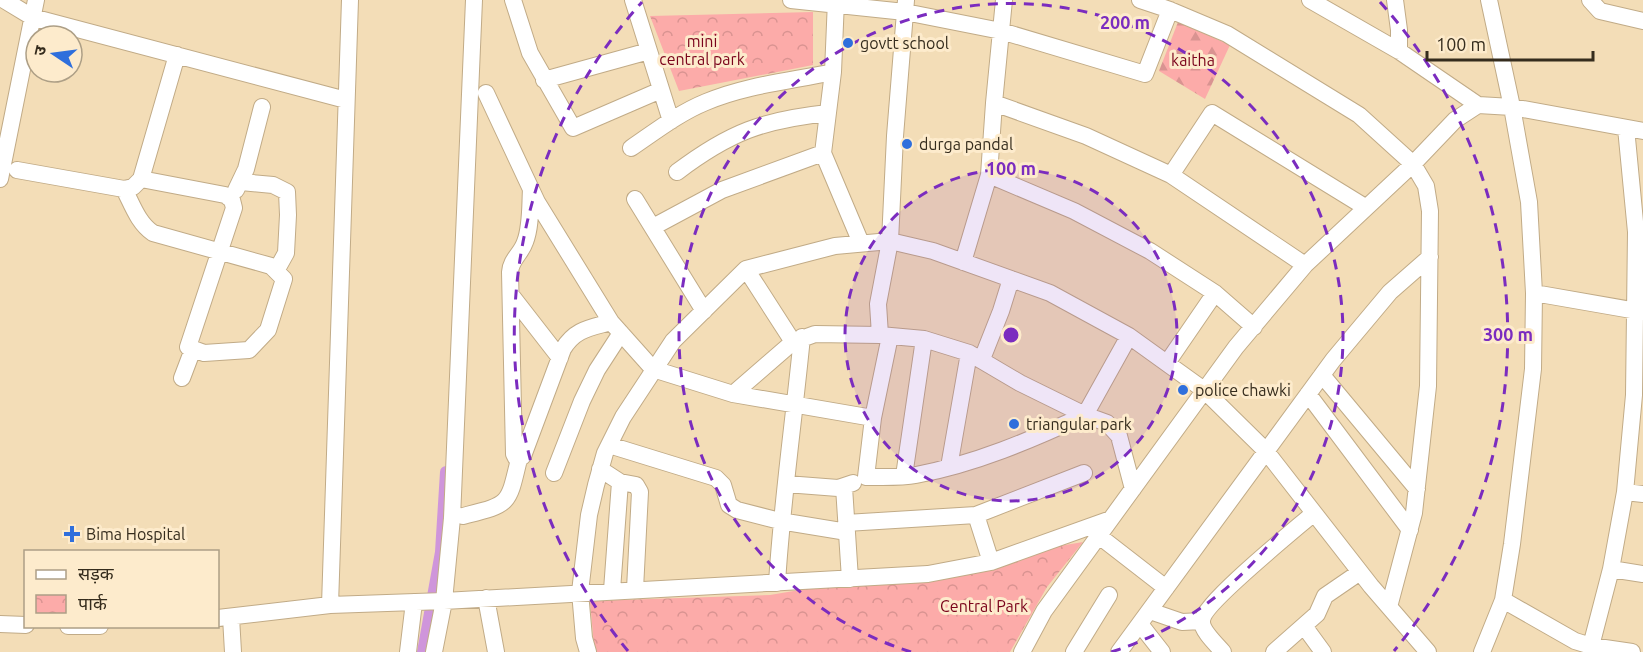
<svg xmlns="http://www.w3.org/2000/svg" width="1643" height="652" font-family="Ubuntu,'Noto Sans Devanagari',sans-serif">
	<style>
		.forest { fill: url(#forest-firs) }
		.park { fill: url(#park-crowns) }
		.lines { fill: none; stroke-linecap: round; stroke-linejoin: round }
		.canal { stroke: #cf95db; stroke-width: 12 }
		.minor-casing { stroke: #c1ab87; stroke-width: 18 }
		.minor { stroke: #fff; stroke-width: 16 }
		.ring { fill: none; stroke: #7b2cbf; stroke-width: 3; stroke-dasharray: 10 8 }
		.poi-dot { fill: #2f6fdc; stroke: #fdebcc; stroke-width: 2 }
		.labels { text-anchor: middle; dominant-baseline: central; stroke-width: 6; stroke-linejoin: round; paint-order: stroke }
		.park-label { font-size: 16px; fill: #7a031b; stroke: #fdebcc }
		.poi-label { font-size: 16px; fill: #352c1d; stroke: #fdebcc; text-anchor: start }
		.centre { fill: #7b2cbf; stroke: #fdebcc; stroke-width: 3 }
		.ring-label { font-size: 18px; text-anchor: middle; font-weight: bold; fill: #7b2cbf; stroke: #fdebcc; stroke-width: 6; stroke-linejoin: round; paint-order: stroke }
	</style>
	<defs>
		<pattern id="forest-firs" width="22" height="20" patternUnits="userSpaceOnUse" patternTransform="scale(1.5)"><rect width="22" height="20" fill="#fcaba9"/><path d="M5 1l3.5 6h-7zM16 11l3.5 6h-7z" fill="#d99391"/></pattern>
		<pattern id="park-crowns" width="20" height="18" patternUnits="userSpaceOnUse" patternTransform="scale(1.5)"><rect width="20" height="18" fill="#fcaba9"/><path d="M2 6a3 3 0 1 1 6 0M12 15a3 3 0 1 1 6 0" fill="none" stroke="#d99391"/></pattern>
	</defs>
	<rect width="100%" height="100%" fill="#f3ddb7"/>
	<path class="forest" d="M1178 22 1230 45 1205 99 1159 71Z"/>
	<path class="park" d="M813 12V65L679 91 650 16Z
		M1083 542 1047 587 1010 652H596L594 646 590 601 770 595Z"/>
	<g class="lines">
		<path class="canal" d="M423 652 441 552 446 472"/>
		<defs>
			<path id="minor" d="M4 0 32 17 346 100
				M513 0 530 53 573 128 661 90
				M633 0 671 121
				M791 0 905 12 1001 31 1145 74 1170 10
				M906 0 895 136 890 241 878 304 880 335 924 339 969 353 1020 383 1085 415 1129 336
				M1140 0 1170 10 1227 34 1359 115 1413 164 1426 186 1430 211 1428 386 1414 513 1389 607
				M1310 0 1399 51 1478 105
				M1395 0 1399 30V51
				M1590 0 1600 11 1643 21
				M833 72 836 0
				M544 80 649 51
				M486 93 537 202 611 322 653 369 733 394 873 418
				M994 103 1086 136 1171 175 1305 265
				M631 148C656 131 679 113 706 102 746 85 791 81 833 72L823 153 861 243
				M17 170 124 189 133 187 141 179 177 55
				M677 172C730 132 763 120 828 113
				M989 175 1074 211 1150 251 1215 293 1254 327
				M1171 175 1212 113 1365 207
				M0 179 36 0
				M241 182 273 185 287 192 288 215 286 253 276 271
				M124 189C132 204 138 223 153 233L271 266 284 279 268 330 249 350 204 353 188 347 234 208 232 200 225 195 141 179
				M531 189C530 206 531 227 525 242 521 254 511 259 510 272L514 454 516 458 519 459 523 456 563 349C575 329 590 328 611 322
				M236 190 246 169 262 107
				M635 199 704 311
				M653 227 722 190 823 153
				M963 262 989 175 994 103 1004 0
				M746 269 793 342 815 334 880 335
				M1534 293 1643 312
				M511 295 560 358
				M890 336 873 418 866 477C882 477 900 478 916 475 975 464 1031 440 1085 415L1107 423 1119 436 1133 489
				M982 359 1001 311 1011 279
				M1167 363 1215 293
				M1322 375 1417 489
				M182 378 193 349
				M733 394 793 342
				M1308 394 1410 530
				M609 445 716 478 723 485 729 505 737 510 780 521 847 532
				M949 467 969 353
				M600 469 620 482 612 590
				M554 473 582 401 597 370 621 333
				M904 476 924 339
				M620 482 636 485 640 492 635 589
				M786 484 838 488 853 483
				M844 487 850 579
				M1625 492 1643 494
				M463 516C510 504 508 506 519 459
				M846 523 976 515
				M1099 536 1166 588
				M991 562 976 515 1084 473
				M1611 569 1643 574
				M777 583C782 501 794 419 802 337
				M486 598 496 652
				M1503 600 1575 641 1591 646 1632 652
				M330 605 350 0
				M1150 611 1182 622 1202 621
				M231 617 233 652
				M218 618 330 605 444 601 928 574 991 562 1111 519
				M0 624 26 625
				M1140 624 1162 652
				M68 626H100
				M1304 626 1323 652
				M1591 646 1611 569 1625 492 1634 395 1636 232 1626 128
				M408 652 414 602
				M434 652 444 601 452 518 474 0
				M588 652 584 638 580 592 589 515 596 485 605 453 623 417 673 341 746 269 835 246 890 241 933 251 1050 293 1129 336 1204 390 1265 450 1371 586 1428 652
				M1022 652 1044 611 1236 347 1305 265 1413 164 1455 120 1478 105 1512 107 1643 131
				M1074 652 1109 595
				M1119 652 1333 360 1390 292 1430 257
				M1223 652C1217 645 1202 631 1202 622 1201 605 1297 528 1314 513
				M1274 652 1317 614 1325 596 1360 572
				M1482 652 1503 600 1512 544 1533 369 1534 293 1529 202 1512 107 1489 0"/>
		</defs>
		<use href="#minor" class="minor-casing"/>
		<use href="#minor" class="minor"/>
	</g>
	<circle cx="1011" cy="335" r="166" fill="#7b2cbf" fill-opacity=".12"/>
	<g class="ring">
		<circle cx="1011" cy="335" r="166"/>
		<path d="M911 652A332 332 0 1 1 1111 652"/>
		<path d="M628 651A497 497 0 0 1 642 2M1380 2A497 497 0 0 1 1394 651"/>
	</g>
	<g class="poi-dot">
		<circle cx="848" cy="43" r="6"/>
		<circle cx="907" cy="144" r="6"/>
		<circle cx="1183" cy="390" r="6"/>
		<circle cx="1014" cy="424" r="6"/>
		<path d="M69 525h6v6h6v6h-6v6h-6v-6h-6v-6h6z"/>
	</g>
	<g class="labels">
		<g class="park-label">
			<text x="702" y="41">mini<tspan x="702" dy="18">central park</tspan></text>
			<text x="1193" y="60">kaitha</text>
			<text x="984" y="606">Central Park</text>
		</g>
		<g class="poi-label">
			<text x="860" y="43">govtt school</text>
			<text x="919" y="144">durga pandal</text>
			<text x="1195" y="390">police chawki</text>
			<text x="1026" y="424">triangular park</text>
			<text x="86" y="534">Bima Hospital</text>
		</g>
	</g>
	<circle cx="1011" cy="335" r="9" class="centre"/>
	<g class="ring-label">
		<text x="1125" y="29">200 m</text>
		<text x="1011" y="175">100 m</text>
		<text x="1508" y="341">300 m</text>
	</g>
	<rect x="24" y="550" width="195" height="78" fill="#fdebcc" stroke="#ad9f86" stroke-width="1.5"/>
	<rect x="36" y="570" width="30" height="9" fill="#ffffff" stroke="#ad9f86" stroke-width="1.5"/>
	<text x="78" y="580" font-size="18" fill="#352c1d">सड़क</text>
	<rect x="36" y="595" width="30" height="18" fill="url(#park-crowns)" stroke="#ad9f86" stroke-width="1.5"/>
	<text x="78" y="610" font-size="18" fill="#352c1d">पार्क</text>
	<g transform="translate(54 54) rotate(283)"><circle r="28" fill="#fdebcc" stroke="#ad9f86" stroke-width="1.5"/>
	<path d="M0-4.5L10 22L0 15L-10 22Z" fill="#2f6fdc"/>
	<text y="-9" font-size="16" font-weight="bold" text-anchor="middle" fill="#352c1d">उ</text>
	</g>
	<path d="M1427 51v9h166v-9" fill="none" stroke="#352c1d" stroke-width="3"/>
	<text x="1436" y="51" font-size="18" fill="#352c1d" stroke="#fdebcc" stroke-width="4.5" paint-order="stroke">100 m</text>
</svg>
